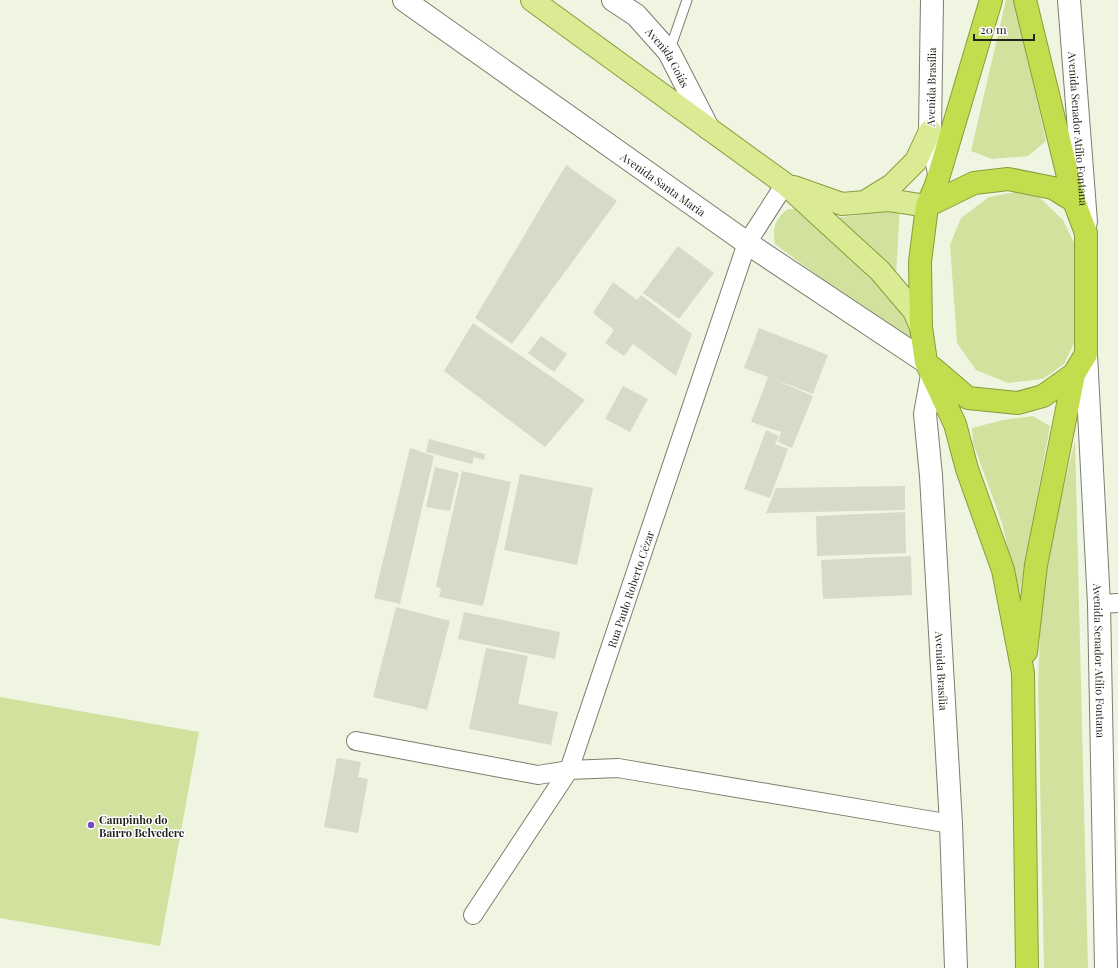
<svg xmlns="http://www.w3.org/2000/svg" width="1118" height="968" font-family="'Playfair Display',serif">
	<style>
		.green { fill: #d1e19e }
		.building { fill: #d6dbc8 }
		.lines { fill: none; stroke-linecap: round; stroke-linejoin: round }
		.lane-casing { stroke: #7a7e6d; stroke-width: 11 }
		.street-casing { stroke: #7a7e6d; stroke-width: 20 }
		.secondary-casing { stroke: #7a7e6d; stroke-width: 24 }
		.primary-casing { stroke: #8a9c3c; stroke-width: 24 }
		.highway-casing { stroke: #8a9c3c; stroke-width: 24 }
		.lane { stroke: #fff; stroke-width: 9 }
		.street { stroke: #fff; stroke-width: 18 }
		.secondary { stroke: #fff; stroke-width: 22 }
		.primary { stroke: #daeb94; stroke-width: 22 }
		.highway { stroke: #c2dd4d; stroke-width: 22 }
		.poi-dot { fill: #7b49c1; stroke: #fff; stroke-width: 1.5 }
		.labels { text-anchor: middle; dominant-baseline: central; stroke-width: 3; stroke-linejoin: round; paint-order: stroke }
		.street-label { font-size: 11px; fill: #22241d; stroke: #fff }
		.poi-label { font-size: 11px; font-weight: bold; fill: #22241d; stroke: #fff; text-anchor: start }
	</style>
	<rect width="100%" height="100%" fill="#f0f5e2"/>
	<path class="green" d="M1006 0H1014L1046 141 1028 156 992 159 971 151Z
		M1016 192 1039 197 1063 220 1074 243 1076 339 1064 364 1043 379 1008 383 976 370 957 343 950 245 961 218 989 197Z
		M892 205 900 207 896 275 826 219 866 214Z
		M788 209H799L912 314V339L909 344 775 244C772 228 775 219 788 209Z
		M1033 416 1050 426 1019 596 1002 523 973 443 972 428 1003 420Z
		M1075 440 1088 968H1044L1038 687 1042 578Z
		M0 697 199 732 160 946 0 918Z"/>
	<path class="building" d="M566 165 617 201 512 344 475 318Z
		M678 246 714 273 679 319 643 293Z
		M613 282 637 300 641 295 692 334 676 376 633 344 624 356 605 343 614 330 593 313Z
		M473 323 585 400 545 447 444 371Z
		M759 328 828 355 813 394 744 368Z
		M541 336 567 354 554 372 528 353Z
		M768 377 813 396 792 448 778 442 781 432 751 422Z
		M623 386 648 399 630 432 605 419Z
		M766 430 779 436 775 444 788 449 770 498 744 489Z
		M429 439 485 454 484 460 474 457 472 464 426 452Z
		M410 448 434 456 400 604 374 598Z
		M435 467 459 473 450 511 426 507Z
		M462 471 511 482 483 606 439 597 441 589 436 586Z
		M520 474 593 488 577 565 504 550Z
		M905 486V510L766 513 776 488Z
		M905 512 906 553 817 556 816 516Z
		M911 556 912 595 823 599 821 560Z
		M396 607 450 621 427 710 373 697Z
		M464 612 560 632 555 659 458 639Z
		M486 648 528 656 518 704 558 712 551 745 469 729Z
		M337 758 361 762 358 777 368 779 358 833 324 827Z"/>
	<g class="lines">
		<defs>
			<path id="lane" d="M669 52 687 0"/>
			<g id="street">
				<path d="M1099 604 1118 603"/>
				<path d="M356 741 538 775 569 770 618 768 951 824"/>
				<path id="s1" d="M473 915 569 770 747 243 785 184"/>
			</g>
			<g id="secondary">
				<path id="s2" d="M404 0 747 243 926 362"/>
				<path id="s3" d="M613 0 636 15 669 52 708 128"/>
				<path d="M932 0 930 131 939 173"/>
				<path id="s4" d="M1069 0 1086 222"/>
				<path id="s5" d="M1086 354 1099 604 1106 968"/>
				<path id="s6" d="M932 375 925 414 931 476 951 824 956 968"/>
			</g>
			<path id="primary" d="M532 0 785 184 880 271 914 311 921 327
				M794 187 842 204 888 200 927 206
				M866 201 892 185 916 161 930 131"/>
			<path id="highway" d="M991 0 936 185 927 206 920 262 921 327 926 362 955 424 967 469 1003 570 1023 673 1027 968
				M1025 0 1074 201 1086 233V354L1074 374 1036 565 1026 652
				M927 206 974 183 1008 179 1053 188 1074 201
				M933 368 968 398 1018 403 1043 396 1074 374"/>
		</defs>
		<use href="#lane" class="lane-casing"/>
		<use href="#street" class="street-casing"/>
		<use href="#secondary" class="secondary-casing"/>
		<use href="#primary" class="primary-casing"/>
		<use href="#highway" class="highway-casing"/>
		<use href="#lane" class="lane"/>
		<use href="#street" class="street"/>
		<use href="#secondary" class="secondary"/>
		<use href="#primary" class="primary"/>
		<use href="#highway" class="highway"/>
	</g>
	<circle class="poi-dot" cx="91" cy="825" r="4"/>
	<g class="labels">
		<g class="street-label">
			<text stroke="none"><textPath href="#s3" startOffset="81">Avenida Goiás</textPath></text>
			<text transform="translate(931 87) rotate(-89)">Avenida Brasília</text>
			<text stroke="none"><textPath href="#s4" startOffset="129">Avenida Senador Atílio Fontana</textPath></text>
			<text stroke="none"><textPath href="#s2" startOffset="318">Avenida Santa Maria</textPath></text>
			<text stroke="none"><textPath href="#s1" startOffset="365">Rua Paulo Roberto Cézar</textPath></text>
			<text stroke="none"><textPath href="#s5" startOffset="307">Avenida Senador Atílio Fontana</textPath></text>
			<text stroke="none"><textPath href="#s6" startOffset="297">Avenida Brasília</textPath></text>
		</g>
		<g class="poi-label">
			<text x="99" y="819">Campinho do<tspan x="99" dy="13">Bairro Belvedere</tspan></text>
		</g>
	</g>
	<path d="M974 34v6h60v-6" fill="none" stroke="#22241d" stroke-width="2"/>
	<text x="980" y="34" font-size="12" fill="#22241d" stroke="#ffffff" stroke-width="3" paint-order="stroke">20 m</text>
</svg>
